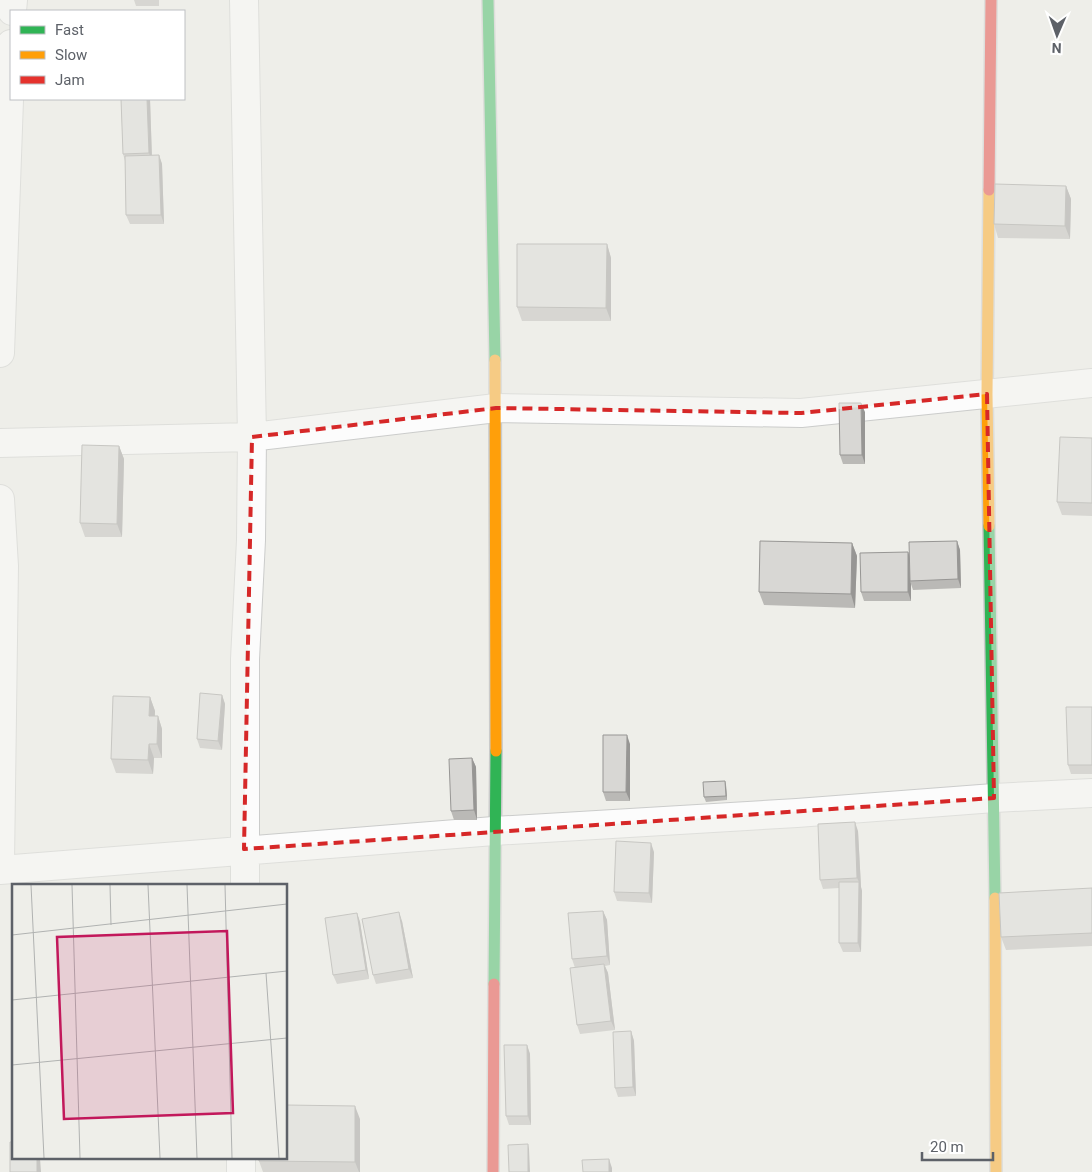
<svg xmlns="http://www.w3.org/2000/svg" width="1092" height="1172" font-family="Roboto,sans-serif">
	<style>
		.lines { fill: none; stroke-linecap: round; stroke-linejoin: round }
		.street-casing { stroke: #cbcccb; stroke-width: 30 }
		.fast-casing { stroke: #cacbcb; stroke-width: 14 }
		.slow-casing { stroke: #cacbcb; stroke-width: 14 }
		.jam-casing { stroke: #cacbcb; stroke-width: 14 }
		.street { stroke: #fcfcfc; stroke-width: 28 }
		.fast { stroke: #30b455; stroke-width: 11 }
		.slow { stroke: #ff9f0a; stroke-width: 11 }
		.jam { stroke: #e5322d; stroke-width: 11 }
		.wall { fill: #bab9b6 }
		.shaded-wall { fill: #979694 }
		.building { fill: #d8d7d4; stroke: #979694 }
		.marked { fill: none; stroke: #d62828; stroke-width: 4; stroke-dasharray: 10 6; stroke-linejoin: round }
		.inset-road { fill: none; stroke: #b0b2b1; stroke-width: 1 }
		.view { fill: #c2185b; fill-opacity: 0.15; stroke: #c2185b; stroke-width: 2.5 }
		.inset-edge { fill: none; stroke: #5d6168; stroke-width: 2.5 }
	</style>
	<rect width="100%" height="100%" fill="#eeeee9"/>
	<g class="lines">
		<defs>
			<path id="street" d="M244 0 252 437 251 540 245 659V886
				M12 11 13 0
				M0 353 11 44
				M0 443 252 437 496 408 801 413 1092 383
				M0 499 4 566 0 864
				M0 870 494 831 797 813 994 798 1092 793
				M241 1158V1172"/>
			<path id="fast" d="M488 0 495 360
				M989 526 995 898
				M494 984 496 751"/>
			<path id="slow" d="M989 190 987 394 989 526
				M495 360 496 751
				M995 898 996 1172"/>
			<path id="jam" d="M989 190 991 0
				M493 1172 494 984"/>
		</defs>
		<use href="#street" class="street-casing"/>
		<use href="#fast" class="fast-casing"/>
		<use href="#slow" class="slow-casing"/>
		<use href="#jam" class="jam-casing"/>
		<use href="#street" class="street"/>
		<use href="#fast" class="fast"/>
		<use href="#slow" class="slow"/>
		<use href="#jam" class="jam"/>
	</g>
	<path class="wall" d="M134 0H159V6H136Z
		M121 99H150L152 155H159L162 164 164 224H130L126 215 125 161 123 154Z
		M1066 186 1071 199 1070 239 998 238 994 224Z
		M607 244 611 258V321H522L517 307Z
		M865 412V464H843L840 455Z
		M1092 438V516L1062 515 1057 502Z
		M119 446 124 459 122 537H85L80 523Z
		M957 541 960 550 961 588 913 590 911 584V601H864L861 592 908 552 910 557Z
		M852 543 857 556 855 608 764 605 759 592Z
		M222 695 225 704 222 750 200 748 197 739Z
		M150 697 155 711V716H158L162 729V758H154L153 774 116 773 111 759Z
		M1092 707V774H1071L1068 765Z
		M630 744V801H606L603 792Z
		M472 758 476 767 477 820H454L451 811Z
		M725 781 726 785 727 800 706 802 704 797Z
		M858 831 861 887 862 891 861 952H843L839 943V888L823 889 820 880Z
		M654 852 652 903 617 901 614 892Z
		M1092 888V946L1006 950 1001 937Z
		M603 911 607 920 610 965 605 966 608 973 615 1030 580 1034 577 1025 575 968 572 959Z
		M357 913 360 922 369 979 337 984 333 975Z
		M402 921 413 978 376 984 373 975Z
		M631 1031 634 1041 636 1096 618 1097 615 1088Z
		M527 1045 530 1054 531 1125H509L506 1116Z
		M360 1119V1172H263L259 1161Z"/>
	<path class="shaded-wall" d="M147 99H150L152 162 149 153Z
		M159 155 162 164 164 224 161 215Z
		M1066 186 1071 199 1070 239 1065 226Z
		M607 244 611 258V321L606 308Z
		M861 403 865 412V464L862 455Z
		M119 446 124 459 122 537 117 524Z
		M957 541 960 550 961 588 958 579Z
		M852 543 857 556 855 608 851 594Z
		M908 552 911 561 910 581 911 584V601L908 592Z
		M222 695 225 704 222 750 218 741Z
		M150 697 155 711 154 729 149 716Z
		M158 716 162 729V758L157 744Z
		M627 735 630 744V801L626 792Z
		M149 744 154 758 153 774 148 760Z
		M472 758 476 767 477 820 474 810Z
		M725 781 726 785 727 800 726 796Z
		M855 822 858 831 861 887 862 891 861 952 858 943 859 882 857 878Z
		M651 843 654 852 652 903 649 893Z
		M603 911 607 920 610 965 607 956Z
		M399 912 402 921 413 978 409 969Z
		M357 913 360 922 369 979 366 970Z
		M604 964 608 973 615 1030 611 1021Z
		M631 1031 634 1041 636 1096 633 1087Z
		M527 1045 530 1054 531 1125 528 1116Z
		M355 1106 360 1119V1172H359L355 1162Z
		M528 1144 529 1149 530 1172H528Z
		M37 1158H40L41 1172H37Z
		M609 1159 612 1168V1172H609Z"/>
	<path class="building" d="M121 99H147L149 153 123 154Z
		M159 155 161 215H126L125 156Z
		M995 184 1066 186 1065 226 994 224Z
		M517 244H607L606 308 517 307Z
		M839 403H861L862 455H840Z
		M1060 437 1092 438V503L1057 502Z
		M82 445 119 446 117 524 80 523Z
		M760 541 852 543 851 594 759 592Z
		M957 541 958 579 910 581 909 542Z
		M908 552V592H861L860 553Z
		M200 693 222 695 218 741 197 739Z
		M113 696 150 697 149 716H158L157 744H149L148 760 111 759Z
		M1066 707H1092V765H1068Z
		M603 735H627L626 792H603Z
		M472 758 474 810 451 811 449 759Z
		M725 781 726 796 704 797 703 782Z
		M855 822 857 878 820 880 818 824Z
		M616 841 651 843 649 893 614 892Z
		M839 882H859L858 943H839Z
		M1092 888V933L1001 937 999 893Z
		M603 911 607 956 572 959 568 913Z
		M399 912 409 969 373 975 362 919Z
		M357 913 366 970 333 975 325 918Z
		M604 964 611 1021 577 1025 570 968Z
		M631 1031 633 1087 615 1088 613 1032Z
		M504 1045H527L528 1116H506Z
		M286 1105 355 1106V1162L259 1161V1158H286Z
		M10 1142H14V1158H37V1172H10Z
		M528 1144V1172H509L508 1145Z
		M609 1159V1172H583L582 1160Z"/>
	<path d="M0 0H1092V1172H0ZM987 394 994 798 244 849 252 437 496 408 801 413Z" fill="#eeeee9" fill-opacity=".55" fill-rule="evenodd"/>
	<path class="marked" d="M987 394 994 798 244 849 252 437 496 408 801 413Z"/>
	<g transform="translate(12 884)">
		<rect width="275" height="275" fill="#eeeee9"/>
		<path class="inset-road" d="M19 1 32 274M60 1 68 274M98 1 99 41M136 1 148 274M175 1 185 274M213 1 220 274M0 51 275 20M254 89 267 274M0 116 275 87M0 181 275 154"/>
		<path class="view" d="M215 47 221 229 52 235 45 53Z"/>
		<rect width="275" height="275" class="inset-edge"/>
	</g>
	<rect x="10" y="10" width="175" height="90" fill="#ffffff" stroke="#bec0c3"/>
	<rect x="20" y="26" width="25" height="8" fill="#30b455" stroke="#bec0c3"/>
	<text x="55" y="35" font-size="15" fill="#5d6168">Fast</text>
	<rect x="20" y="51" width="25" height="8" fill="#ff9f0a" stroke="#bec0c3"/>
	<text x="55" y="60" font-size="15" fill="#5d6168">Slow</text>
	<rect x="20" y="76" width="25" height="8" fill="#e5322d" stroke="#bec0c3"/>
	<text x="55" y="85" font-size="15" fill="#5d6168">Jam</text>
	<g transform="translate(1057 35) rotate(182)" stroke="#ffffff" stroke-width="4" paint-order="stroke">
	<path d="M0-4L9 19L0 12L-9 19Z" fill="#5d6168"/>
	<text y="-8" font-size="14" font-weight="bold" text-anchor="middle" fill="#5d6168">N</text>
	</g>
	<path d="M922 1152v8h71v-8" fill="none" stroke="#5d6168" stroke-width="2.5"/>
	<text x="930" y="1152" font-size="15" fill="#5d6168" stroke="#ffffff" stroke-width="4" paint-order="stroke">20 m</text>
</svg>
